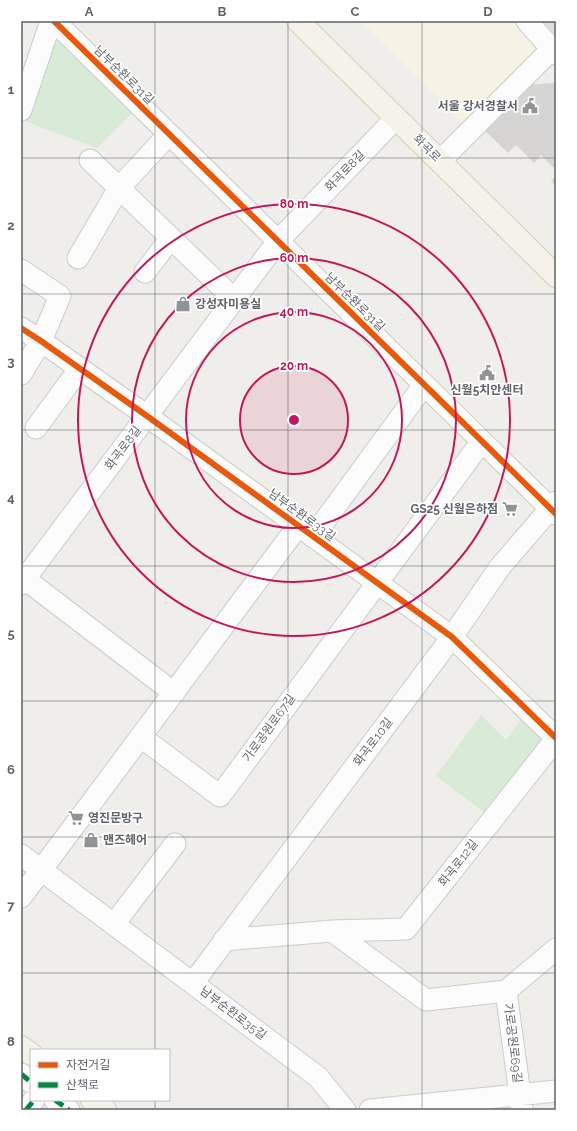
<svg xmlns="http://www.w3.org/2000/svg" width="577" height="1131" font-family="Raleway,'Noto Sans KR',sans-serif">
	<style>
		.commercial { fill: #f7f3e4 }
		.education { fill: #e2e0da }
		.green { fill: #d8ebd6 }
		.building { fill: #d6d5d3 }
		.lines { fill: none; stroke-linecap: round; stroke-linejoin: round }
		.minor-casing { stroke: #cbcccc; stroke-width: 23 }
		.major-casing { stroke: #d7ceb8; stroke-width: 24 }
		.minor { stroke: #fdfcfc; stroke-width: 21 }
		.major { stroke: #f4f2e9; stroke-width: 22 }
		.quiet { stroke: #00873e; stroke-width: 5; stroke-dasharray: 10 5; stroke-linecap: butt }
		.cycleway-casing { stroke: #fff; stroke-width: 8 }
		.cycleway { stroke: #e8590c; stroke-width: 6 }
		.grid { fill: none; stroke: #5f6368; stroke-width: 1; stroke-opacity: 0.55 }
		.ring { fill: none; stroke: #c2185b; stroke-width: 2 }
		.labels { text-anchor: middle; dominant-baseline: central; stroke-width: 3.5; stroke-linejoin: round; paint-order: stroke }
		.street-label { font-size: 12px; fill: #5f6368; stroke: #fff }
		.poi-label { font-size: 12px; font-weight: bold; fill: #5f6368; stroke: #fff; text-anchor: start }
		.centre { fill: #c2185b; stroke: #fff; stroke-width: 2 }
		.ring-label { font-size: 12px; text-anchor: middle; font-weight: bold; fill: #c2185b; stroke: #fff; stroke-width: 3.5; stroke-linejoin: round; paint-order: stroke }
		.neatline { fill: none; stroke: #5f6368; stroke-width: 1.5 }
		.grid-label { font-size: 13px; text-anchor: middle; font-weight: bold; fill: #5f6368 }
	</style>
	<rect width="100%" height="100%" fill="#efeeea"/>
	<path class="commercial" d="M361 21H512L536 50 464 124Z"/>
	<path class="education" d="M540 21H556V38L549 31Z"/>
	<path class="green" d="M55 33 134 111 97 148 24 121Z
		M481 715 506 740 522 718 546 740 486 814 436 776Z"/>
	<path class="building" d="M556 83V170L541 155 534 163 516 145 508 153 482 128 524 85Z
		M556 175V186L551 181Z"/>
	<g class="lines">
		<defs>
			<path id="minor" d="M54 21 556 514
				M527 21 556 54
				M21 110 51 21
				M90 160 234 299
				M440 161 551 50
				M78 258 119 188 169 134
				M21 270 60 296 41 341 21 374
				M145 272 171 238
				M21 328 41 341 147 416 452 637 556 738
				M36 428 80 368
				M313 537 424 385
				M25 579 174 693
				M21 584 278 241 396 118
				M141 737 220 796 482 441
				M21 855 318 1077 345 1110
				M21 897 298 526
				M114 924 175 844
				M332 931 426 1000 506 991 556 949
				M224 940 332 931 406 929 556 739
				M193 983 452 637 500 567 556 502
				M506 991 522 1110
				M21 1074 31 1082
				M55 1100 69 1110
				M26 1110 34 1100
				M370 1110 556 1091"/>
			<path id="major" d="M298 21 556 276
				M21 1047 31 1054
				M92 1100 105 1110"/>
		</defs>
		<use href="#minor" class="minor-casing"/>
		<use href="#major" class="major-casing"/>
		<use href="#minor" class="minor"/>
		<use href="#major" class="major"/>
		<path class="quiet" d="M21 1074 31 1082
			M55 1100 69 1110
			M26 1110 34 1100"/>
		<defs>
			<path id="cycleway" d="M54 21 556 514
				M21 328 41 341 147 416 452 637 556 738"/>
		</defs>
		<use href="#cycleway" class="cycleway-casing"/>
		<use href="#cycleway" class="cycleway"/>
	</g>
	<path class="grid" d="M155 21V1050M288 21V1110M422 21V1110M21 158H556M21 294H556M21 430H556M21 566H556M21 701H556M21 837H556M21 973H556M155 1100V1110"/>
	<circle cx="294" cy="420" r="54" fill="#c2185b" fill-opacity=".12"/>
	<g class="ring">
		<circle cx="294" cy="420" r="54"/>
		<circle cx="294" cy="420" r="108"/>
		<circle cx="294" cy="420" r="162"/>
		<circle cx="294" cy="420" r="216"/>
	</g>
	<defs>
		<symbol id="civic-bare" viewBox="-9 -9 18 18"><path d="M-.6-6.5H3V-4.5H.6V-3L4-1V1h2V6H-6V1h2V-1L-.6-3ZM-1.2 2.5V6h2.4V2.5Z" fill="#919496" stroke="#fff" stroke-width="2.5" paint-order="stroke"/></symbol>
		<symbol id="shop-bare" viewBox="-9 -9 18 18"><path d="M-5-2.5h2.3a2.7 3.5 0 0 1 5.4 0H5L5.5 6h-11ZM-1.5-2.5h3a1.5 2.3 0 0 0-3 0Z" fill="#919496" stroke="#fff" stroke-width="2.5" paint-order="stroke"/></symbol>
		<symbol id="supermarket-bare" viewBox="-9 -9 18 18"><path d="M-6-5.5h2.5l.6 2H6L4.5 2H-2.5L-4.4-4H-6ZM-1.5 3.2a1.3 1.3 0 1 0 .1 0ZM3 3.2a1.3 1.3 0 1 0 .1 0Z" fill="#919496" stroke="#fff" stroke-width="2.5" paint-order="stroke"/></symbol>
	</defs>
	<g fill-rule="evenodd">
		<use href="#civic-bare" x="519" y="95" width="22" height="22"/>
		<use href="#shop-bare" x="172" y="293" width="22" height="22"/>
		<use href="#civic-bare" x="476" y="362" width="22" height="22"/>
		<use href="#supermarket-bare" x="499" y="498" width="22" height="22"/>
		<use href="#supermarket-bare" x="65" y="807" width="22" height="22"/>
		<use href="#shop-bare" x="80" y="829" width="22" height="22"/>
	</g>
	<g class="labels">
		<g class="street-label">
			<text transform="translate(124 75) rotate(44)">남부순환로31길</text>
			<text transform="translate(427 148) rotate(45)">화곡로</text>
			<text transform="translate(345 171) rotate(-46)">화곡로8길</text>
			<text transform="translate(355 302) rotate(44)">남부순환로31길</text>
			<text transform="translate(123 448) rotate(-53)">화곡로8길</text>
			<text transform="translate(302 515) rotate(36)">남부순환로33길</text>
			<text transform="translate(269 728) rotate(-54)">가로공원로67길</text>
			<text transform="translate(373 742) rotate(-53)">화곡로10길</text>
			<text transform="translate(458 863) rotate(-52)">화곡로12길</text>
			<text transform="translate(233 1013) rotate(37)">남부순환로35길</text>
			<text transform="translate(513 1043) rotate(83)">가로공원로69길</text>
		</g>
		<g class="poi-label">
			<text x="518" y="106" text-anchor="end">서울 강서경찰서</text>
			<text x="195" y="304">강성자미용실</text>
			<text x="487" y="390" text-anchor="middle">신월5치안센터</text>
			<text x="498" y="509" text-anchor="end">GS25 신월은하점</text>
			<text x="88" y="818">영진문방구</text>
			<text x="103" y="840">맨즈헤어</text>
		</g>
	</g>
	<circle cx="294" cy="420" r="6" class="centre"/>
	<g class="ring-label">
		<text x="294" y="208">80 m</text>
		<text x="294" y="262">60 m</text>
		<text x="294" y="316">40 m</text>
		<text x="294" y="370">20 m</text>
	</g>
	<rect width="577" height="1131" fill="none" stroke="#ffffff" stroke-width="44"/>
	<rect x="30" y="1049" width="140" height="52" fill="#ffffff" stroke="#bfc1c3"/>
	<rect x="38" y="1062" width="20" height="6" fill="#e8590c" stroke="#bfc1c3"/>
	<text x="66" y="1069" font-size="12" fill="#5f6368">자전거길</text>
	<rect x="38" y="1082" width="20" height="6" fill="#00873e" stroke="#bfc1c3"/>
	<text x="66" y="1089" font-size="12" fill="#5f6368">산책로</text>
	<rect x="22" y="22" width="533" height="1087" class="neatline"/>
	<g class="grid-label">
		<text x="89" y="16">A</text>
		<text x="222" y="16">B</text>
		<text x="355" y="16">C</text>
		<text x="488" y="16">D</text>
		<text x="11" y="94">1</text>
		<text x="11" y="230">2</text>
		<text x="11" y="366">3</text>
		<text x="11" y="502">4</text>
		<text x="11" y="638">5</text>
		<text x="11" y="774">6</text>
		<text x="11" y="910">7</text>
		<text x="11" y="1046">8</text>
	</g>
</svg>
